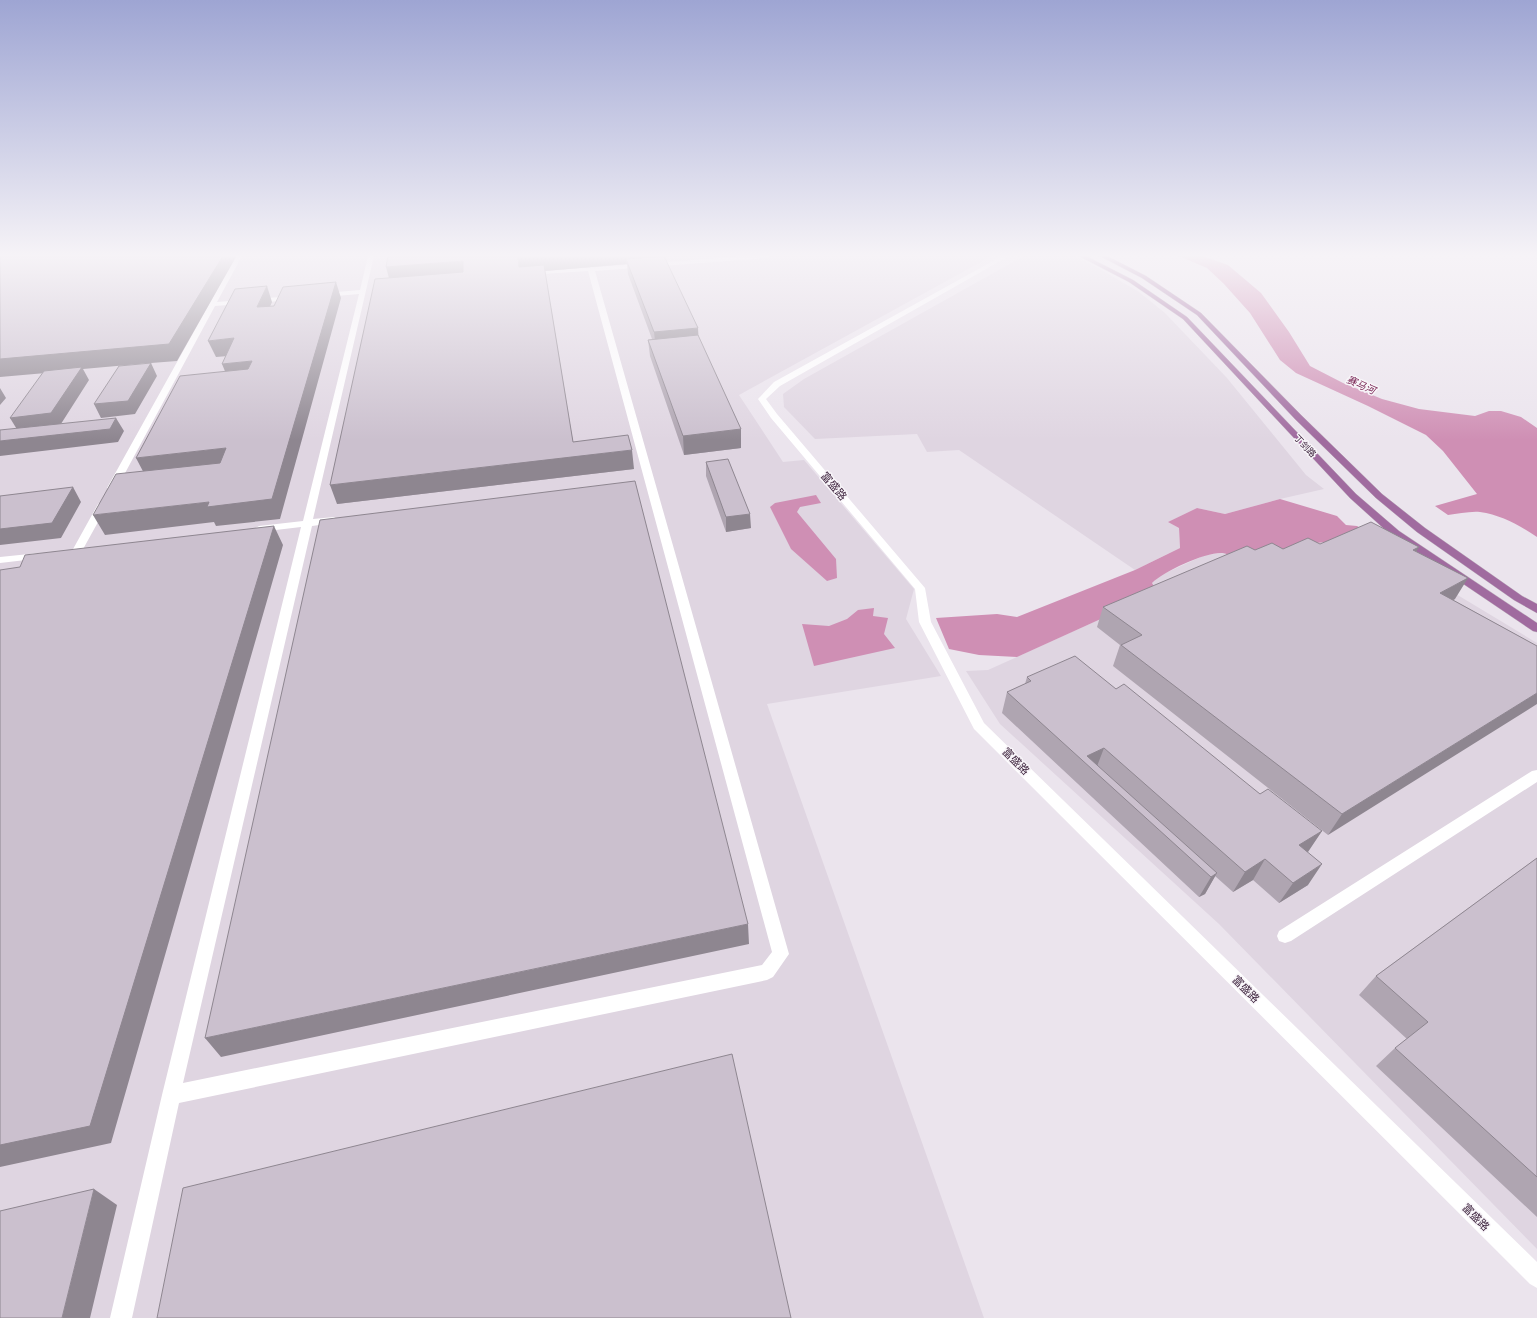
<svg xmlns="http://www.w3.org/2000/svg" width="1537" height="1318" font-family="Arial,'Noto Sans SC',sans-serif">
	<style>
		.built { fill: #dfd5e1 }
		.water { fill: #cf8fb4 }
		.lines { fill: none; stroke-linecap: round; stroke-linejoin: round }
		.major-casing { stroke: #c9c2c9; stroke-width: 1 }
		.minor { fill: #fff; fill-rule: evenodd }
		.major { fill: #a06b9f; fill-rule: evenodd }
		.wall { fill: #afa5b1 }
		.shaded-wall { fill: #8e8690 }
		.building { fill: #cbc0ce; stroke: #8e8690 }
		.labels { text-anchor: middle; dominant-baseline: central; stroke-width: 3; stroke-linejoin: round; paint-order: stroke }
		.far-street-label { font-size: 9px; fill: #3e243e; stroke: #f8f5f9 }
		.far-water-label { font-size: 10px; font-style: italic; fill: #772151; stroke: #f8f5f9 }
		.street-label { font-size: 11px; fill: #3e243e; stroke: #f8f5f9 }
	</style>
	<rect width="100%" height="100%" fill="#ebe4ed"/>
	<path class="built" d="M0 256H992L739 395 783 462 804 460 914 589 906 619 941 676 767 704 984 1318H0Z
		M1024 256H1075L1098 268 1139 292 1165 313 1227 378 1306 475 1324 489 1280 499 1225 514 1197 508 1169 522 1179 528 1180 548 1135 570 959 450 927 452 917 434 815 439 784 407 783 394 804 379Z
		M1376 537 1441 585 1537 643V1249L1219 924 1000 724 966 671 988 670 1158 593 1152 583 1159 576 1205 555 1224 553 1247 566 1306 544Z"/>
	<path class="water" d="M1179 256H1202L1228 265 1261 293 1289 332 1310 366 1343 383 1382 399 1419 409 1475 416 1489 411H1501L1521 417 1537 428V537C1519 525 1501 515 1480 512 1470 511 1458 514 1448 515L1435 506 1477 494 1443 451 1426 435 1368 406 1296 373 1280 360 1250 313 1224 284 1207 268Z
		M816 495 821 503 800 507 797 512 836 559 837 578 827 581 791 549 770 507 775 503Z
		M1280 499 1337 516 1346 525 1357 526 1376 537 1306 544 1247 566C1241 563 1230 554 1223 553 1205 552 1164 571 1152 583L1158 593 1017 657 979 655 949 649 936 618 997 614 1017 617 1135 570 1180 548 1179 528 1168 522 1197 508 1225 514Z
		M874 608 873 616 888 618 884 634 895 648 814 666 802 624 829 626 847 619 858 610Z"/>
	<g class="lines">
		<defs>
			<path id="major" d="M1079 256H1086L1133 280 1187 317 1356 494 1399 531 1537 623V632L1533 631 1391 535 1350 498 1183 319 1129 282Z
				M1100 256H1107L1146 276 1201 313 1301 415 1382 494 1425 528 1522 596 1537 604V613L1514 600 1417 532 1376 498 1295 419 1197 315 1142 278Z"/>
		</defs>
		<use href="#major" class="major-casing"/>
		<path class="minor" d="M236 256H242L217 302 293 296 296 298 293 300 215 306 117 488 115 490H109L107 488Z
			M368 256H374L313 519 334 517 339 520 334 523 312 526 183 1083 762 965 772 952 588 271 527 275V273L529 272 747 256H770L767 258 595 271 789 954 773 977 767 980 179 1103 132 1318H110L162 1095 301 527 259 532 254 529 259 526 303 521 359 294 325 297 322 295 325 293 360 290Z
			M1002 256H1009L780 386 766 399 777 414 925 588 931 622 984 723 1537 1262V1288L1530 1284 974 729 919 622 915 589 771 418 758 399 774 382Z
			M103 501 108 504 82 551 81 553H73L72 551 98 504Z
			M39 553 44 556 43 558 0 563V557Z
			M1537 770V782L1291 941 1285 943 1279 941 1277 936 1279 931 1532 771Z"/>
		<use href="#major" class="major"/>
	</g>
	<path class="wall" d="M660 256 698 337 741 429V448L684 455 650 356 648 340 652 339 628 274 627 264 545 271 573 442 634 469 337 504 389 278Z
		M706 462 751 528 726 532 706 476Z
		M1320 544 1416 551 1455 599 1453 600 1537 646 1328 835 1113 666 1120 645 1097 627 1103 607 1255 550 1283 549Z
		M1027 677 1116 689 1260 794 1322 831 1307 852 1308 885 1279 903 1253 880 1233 892 1215 876 1205 894 1199 897 1002 713 1007 692 1025 684Z
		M1537 858V1217L1376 1066 1395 1048 1407 1039 1359 995 1376 976Z"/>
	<path class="shaded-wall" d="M223 256H236V257L177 361 151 363 157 376 135 414 101 418 94 404 150 363 83 369 89 380 59 427 18 431 10 418 80 370 0 377V359Z
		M546 256H660V261L626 259 627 264 520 273 519 267 518 258Z
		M463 261 467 276 390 282 386 267Z
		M336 282 341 298 280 519 216 526 214 522 105 535 93 515 209 502Z
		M267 286 272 302 263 323 257 307Z
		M698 328 699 345 656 349 654 332Z
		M234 338 240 355 216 357 208 341Z
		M252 361 259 378 229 381 222 364Z
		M0 388 6 398 0 405Z
		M116 418 124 431 118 442 0 456V441Z
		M741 429V448L684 455 683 436Z
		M226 448 234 467 146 477 136 458Z
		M632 450 634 469 337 504 330 485Z
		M73 487 81 502 61 538 0 545V529Z
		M750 514 751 528 726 532V517Z
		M274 526 283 545 111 1143 0 1167V1145Z
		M1419 547 1408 566 1413 550Z
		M1468 578 1455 599 1427 613 1440 593Z
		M1537 693V704L1328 835 1342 814Z
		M1104 748 1096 769 1087 756Z
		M1322 831 1308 852 1286 866 1299 845Z
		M1265 859 1253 880 1233 892 1245 872Z
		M1322 864 1308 885 1279 903 1293 883Z
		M1217 873 1205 894 1199 897 1211 877Z
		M748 924 749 944 221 1057 205 1038Z
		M94 1189 117 1205 90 1318H62Z"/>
	<path class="building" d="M0 256H223L169 344 0 359Z
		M388 256H546L518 258 519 267 544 265 573 442 628 435 632 450 330 485 375 279 463 272V261L386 267Z
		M664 256 698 328 654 332 626 259Z
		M336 282 272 499 207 507 209 502 93 515 116 474 220 463 226 448 136 458 180 376 248 369 252 361 222 364 234 338 208 341 235 289 267 286 257 307 274 306 283 287Z
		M698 335 741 429 683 436 648 340Z
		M151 363 128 401 94 404 119 366Z
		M82 367 51 413 10 418 44 371Z
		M116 418 110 429 0 441V430Z
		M728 459 750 514 726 517 706 462Z
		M635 481 748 924 205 1038 320 520Z
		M73 487 52 523 0 529V496Z
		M1371 522 1419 547 1413 550 1468 578 1440 593 1537 646V693L1342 814 1121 645 1142 635 1103 607 1247 546 1255 550 1272 543 1283 549 1308 538 1320 544Z
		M274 526 90 1126 0 1145V570L20 567 25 555Z
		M1075 656 1116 689 1124 684 1260 794 1268 789 1322 831 1299 845 1322 864 1293 883 1265 859 1245 872 1104 748 1087 756 1217 873 1211 877 1007 692 1031 681 1027 677Z
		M1537 858V1177L1395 1048 1428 1022 1376 976Z
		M732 1054 791 1318H157L183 1188Z
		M94 1189 62 1318H0V1211Z"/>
	<linearGradient id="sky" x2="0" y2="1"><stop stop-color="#9ea5d3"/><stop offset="0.58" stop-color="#f6f3f7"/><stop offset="1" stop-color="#f6f3f7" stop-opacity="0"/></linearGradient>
	<rect width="1537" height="440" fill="url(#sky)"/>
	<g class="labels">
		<g class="far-street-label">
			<text transform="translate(1305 446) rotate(47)">丁剑路</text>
		</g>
		<g class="far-water-label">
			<text transform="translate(1361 385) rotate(24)">赛马河</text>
		</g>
		<g class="street-label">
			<text transform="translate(834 486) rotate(50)">富盛路</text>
			<text transform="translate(1016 761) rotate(45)">富盛路</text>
			<text transform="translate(1246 989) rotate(45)">富盛路</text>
			<text transform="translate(1476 1217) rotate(45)">富盛路</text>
		</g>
	</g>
</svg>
